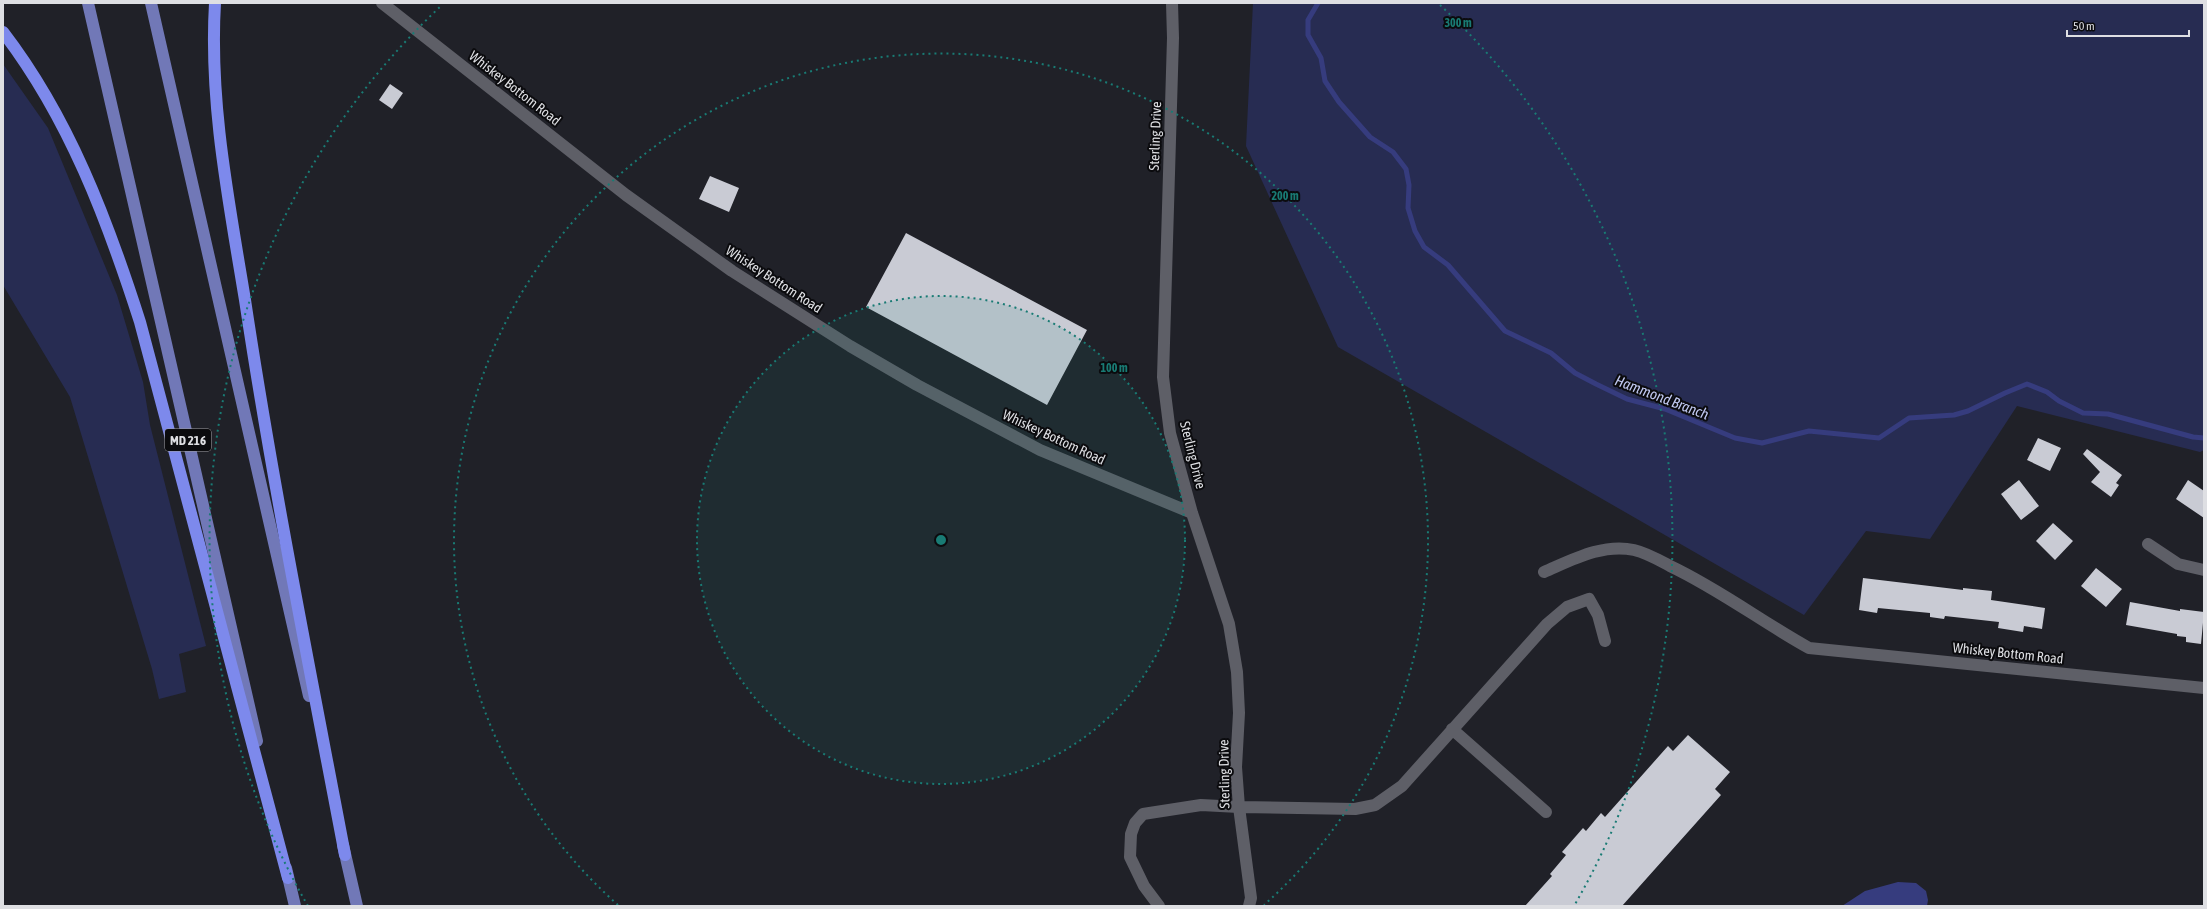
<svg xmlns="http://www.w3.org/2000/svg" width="2207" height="909" font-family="'Asap Condensed',sans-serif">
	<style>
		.green { fill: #272c52 }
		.water { fill: #363c7e }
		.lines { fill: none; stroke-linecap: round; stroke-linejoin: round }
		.stream { stroke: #363c7e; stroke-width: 5 }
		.building { fill: #c9cbd4 }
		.minor { stroke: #5e5f67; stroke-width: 12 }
		.major { stroke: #7178b7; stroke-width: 12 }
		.highway { stroke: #7d89ec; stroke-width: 12 }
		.ring { fill: none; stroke: #197b74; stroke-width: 2; stroke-dasharray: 2 4 }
		.labels { text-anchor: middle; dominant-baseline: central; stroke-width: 4; stroke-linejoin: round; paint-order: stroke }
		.shield { fill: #0b0b0e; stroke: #9f9fa3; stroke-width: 1 }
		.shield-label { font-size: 13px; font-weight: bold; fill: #dedfe3 }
		.street-label { font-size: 14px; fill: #dedfe3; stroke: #0b0b0e }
		.water-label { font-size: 15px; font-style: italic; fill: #c1c9f1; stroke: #0b0b0e }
		.centre { fill: #197b74; stroke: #0b0b0e; stroke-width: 2 }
		.ring-label { font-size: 12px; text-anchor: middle; font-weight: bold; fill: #197b74; stroke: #0b0b0e; stroke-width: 4; stroke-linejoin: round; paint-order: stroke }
	</style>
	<rect width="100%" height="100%" fill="#202128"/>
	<path class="green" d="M1253 3H2204V450L2200 452 2017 406 1930 539 1866 531 1804 615 1338 347 1246 146Z
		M3 64 48 128 117 295 143 382 150 425 206 646 179 654 186 692 159 699 152 669 70 397 3 285Z"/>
	<path class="water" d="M1898 882 1916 883 1926 891 1928 900 1927 906H1842L1865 891Z"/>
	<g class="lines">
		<path class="stream" d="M1318 3 1308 20V35L1321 58 1325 81 1339 102 1370 137 1393 152 1406 169 1409 185 1408 208 1415 231 1424 247 1448 265 1505 331 1551 353 1575 373 1596 384 1627 399 1665 409 1735 438 1762 443 1809 431 1879 438 1909 418 1954 415 1968 411 2005 393 2027 384 2047 392 2059 401 2083 413 2108 414 2193 437 2204 438"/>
	</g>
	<path class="building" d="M390 84 403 93 392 109 379 100Z
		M710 176 739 188 729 212 699 199Z
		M906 233 1087 330 1047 405 866 307Z
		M2038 438 2061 448 2050 471 2027 460Z
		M2087 449 2122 475 2116 483 2119 485 2111 497 2091 482 2100 472 2083 454Z
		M2019 480 2039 506 2021 520 2001 494Z
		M2188 480 2204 491V518L2176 499Z
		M2053 523 2073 541 2055 560 2036 541Z
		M2096 568 2122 589 2106 607 2081 586Z
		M1863 578 1963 590V588L1992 591 1991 600 2045 608 2042 629 2024 626 2023 632 1998 628 1999 622 1945 616 1944 619 1930 617V613L1878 608 1877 613 1859 610Z
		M2130 602 2180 611V609L2204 612 2201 644 2186 642V637L2177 636V634L2126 625Z
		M1688 735 1730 772 1715 789 1721 795 1622 906H1525L1552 876 1550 874 1566 855 1562 852 1583 828 1586 831 1601 813 1605 817 1668 746 1673 751Z"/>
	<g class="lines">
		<path class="minor" d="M382 3 626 195 732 271 850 346 917 385 1040 450 1192 513
			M1172 3 1173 38 1163 377 1170 433 1192 513 1229 624 1237 672 1239 713 1236 767 1239 807 1251 898 1249 906
			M2148 544 2178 564 2204 570
			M1544 572C1572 560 1603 543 1634 550 1647 553 1659 560 1670 566 1719 589 1762 622 1809 648L2204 688
			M1452 729 1546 812
			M1159 906 1144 886 1130 857 1131 834 1135 823 1143 814 1201 805 1239 807 1355 809 1375 805 1402 786 1547 624 1567 607 1589 599 1598 615 1605 641"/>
		<path class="major" d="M88 3 257 741
			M151 3 309 696
			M343 845 357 906
			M286 868 295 906"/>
		<path class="highway" d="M215 3C209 103 229 202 245 300 273 486 310 670 345 855
			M3 32C69 118 107 219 140 322L288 878"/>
	</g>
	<circle cx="941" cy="540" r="244" fill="#197b74" fill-opacity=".12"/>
	<g class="ring">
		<circle cx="941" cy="540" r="244"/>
		<path d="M618 905A487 487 0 1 1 1264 905"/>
		<path d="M308 906A731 731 0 0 1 442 5M1440 5A731 731 0 0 1 1574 906"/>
	</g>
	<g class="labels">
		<rect class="shield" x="165" y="429" width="46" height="22" rx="3"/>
		<g class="shield-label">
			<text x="188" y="440">MD 216</text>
		</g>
		<g class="street-label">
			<text transform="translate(515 88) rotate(38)">Whiskey Bottom Road</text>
			<text transform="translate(1155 136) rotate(-88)">Sterling Drive</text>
			<text transform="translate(774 279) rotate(33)">Whiskey Bottom Road</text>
			<text transform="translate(1054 437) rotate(25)">Whiskey Bottom Road</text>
			<text transform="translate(1193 455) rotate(76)">Sterling Drive</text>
			<text transform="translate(2008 653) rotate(6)">Whiskey Bottom Road</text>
			<text transform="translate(1224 774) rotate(-91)">Sterling Drive</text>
		</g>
		<g class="water-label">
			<text transform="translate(1662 397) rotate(21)">Hammond Branch</text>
		</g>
	</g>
	<circle cx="941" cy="540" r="6" class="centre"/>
	<g class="ring-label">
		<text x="1458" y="27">300 m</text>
		<text x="1285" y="200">200 m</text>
		<text x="1114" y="372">100 m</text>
	</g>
	<rect width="2207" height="909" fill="none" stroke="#dedfe3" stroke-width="8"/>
	<path d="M2067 30v6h122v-6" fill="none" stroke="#dedfe3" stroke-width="2"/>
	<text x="2073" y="30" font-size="12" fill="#dedfe3" stroke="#0b0b0e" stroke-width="3" paint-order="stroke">50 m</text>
</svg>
